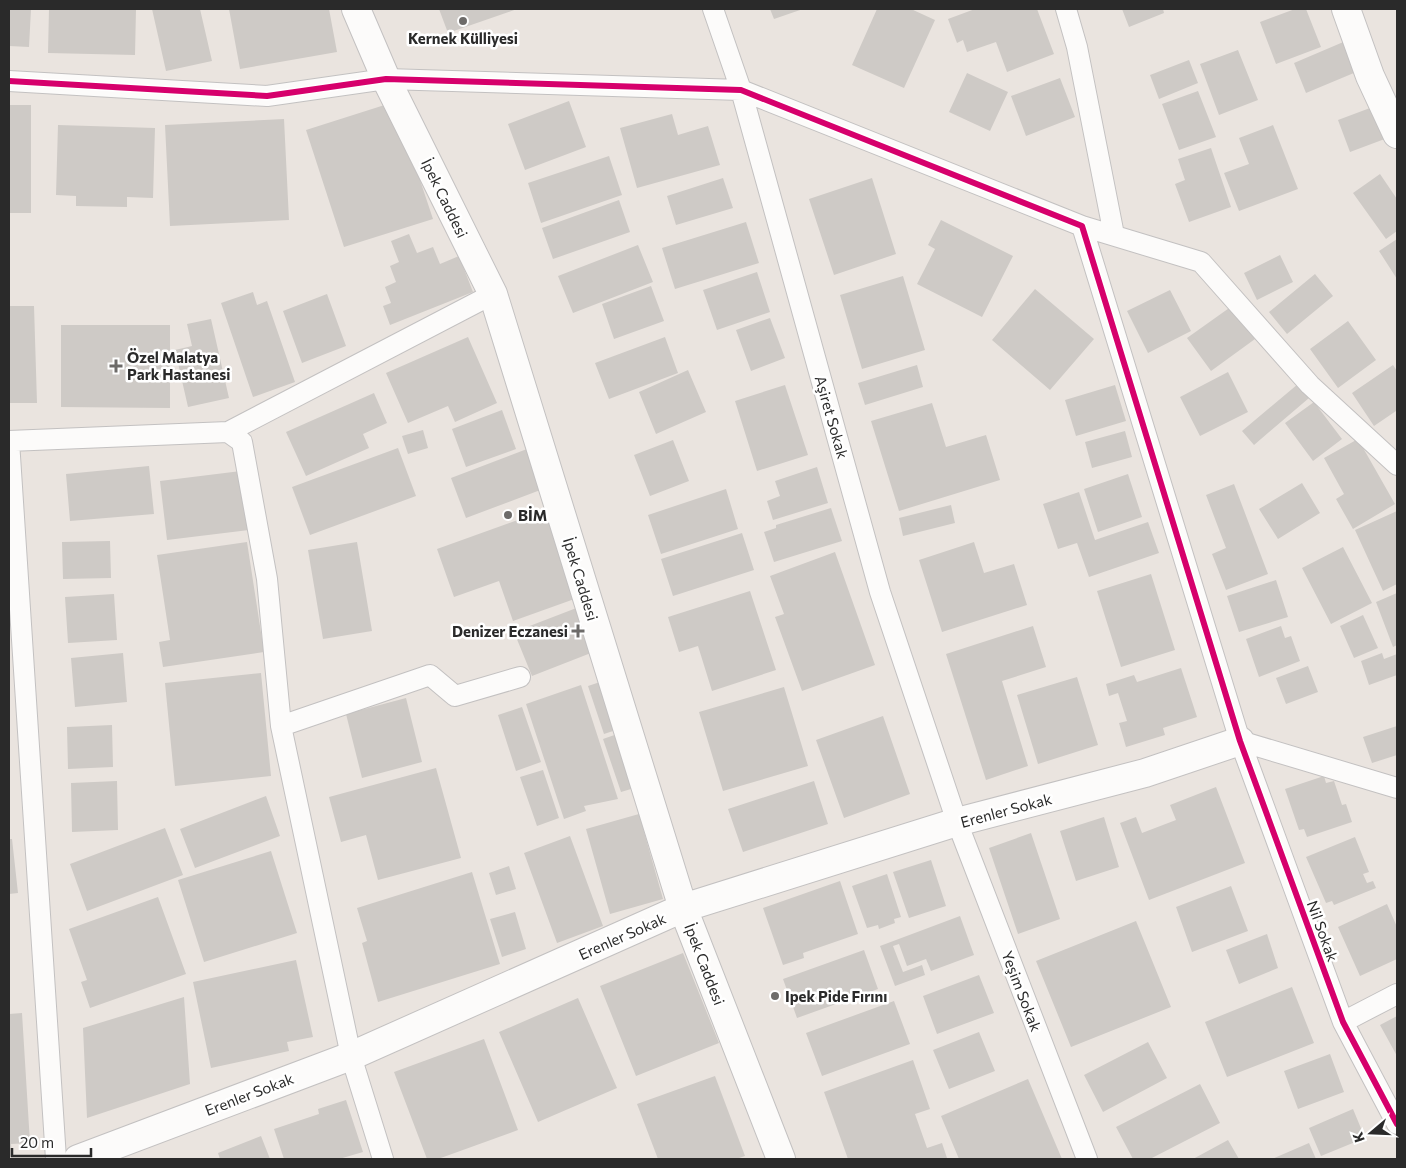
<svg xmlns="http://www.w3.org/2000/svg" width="1406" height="1168" font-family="Commissioner,sans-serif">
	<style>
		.building { fill: #cecac6 }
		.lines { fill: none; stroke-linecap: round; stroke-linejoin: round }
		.street-casing { stroke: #c3c1c1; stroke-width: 22 }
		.secondary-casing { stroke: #c3c1c1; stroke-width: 30 }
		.street { stroke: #fcfbfa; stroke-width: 20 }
		.secondary { stroke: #fcfbfa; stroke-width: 28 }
		.cycleway-casing { stroke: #fff; stroke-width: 9 }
		.cycleway { stroke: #d6006c; stroke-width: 6 }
		.poi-dot { fill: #6d6b69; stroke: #fff; stroke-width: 2 }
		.labels { text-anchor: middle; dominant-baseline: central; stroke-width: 5; stroke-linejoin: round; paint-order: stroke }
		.poi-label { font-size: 15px; font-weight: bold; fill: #2a2a2a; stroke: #fff; text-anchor: start }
		.street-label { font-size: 15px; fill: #2a2a2a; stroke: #fff }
	</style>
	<rect width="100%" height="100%" fill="#eae4df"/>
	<path class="building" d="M9 9H31L29 47 9 46Z
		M49 9H136L135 55 48 53Z
		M152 9H200L212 61 166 71Z
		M229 9H329L337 52 240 69Z
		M439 9H517L448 33Z
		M770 9H803L774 19Z
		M877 9H911L935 20 904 88 852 65Z
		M975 9H1037L1054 54 1007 72 996 42 967 52 963 40 957 43 948 19Z
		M1122 9H1163L1164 13 1129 27Z
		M1295 9H1306L1321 47 1276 64 1260 22Z
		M1348 40 1361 70 1306 93 1294 63Z
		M1238 50 1258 100 1219 115 1200 64Z
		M1189 60 1198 83 1159 99 1150 75Z
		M967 73 1008 92 990 131 949 112Z
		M1060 78 1075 117 1026 136 1011 96Z
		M1198 91 1216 137 1179 150 1162 104Z
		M569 101 586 147 525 170 508 124Z
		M394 102 433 219 344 247 306 130Z
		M9 105H31V213H9Z
		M1378 105 1390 137 1350 152 1338 120Z
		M672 114 678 135 708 126 720 165 637 188 620 128Z
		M284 119 289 220 170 226 165 125Z
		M58 125 155 128 153 198 127 197V207L76 206V196L56 195Z
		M1273 125 1298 189 1239 211 1224 173 1249 164 1239 138Z
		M1211 148 1231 207 1189 222 1175 184 1185 180 1178 159Z
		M609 156 622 195 541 223 528 183Z
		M1380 174 1397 199V231L1386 239 1353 193Z
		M723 178 733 208 676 225 667 196Z
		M872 178 896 254 834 275 809 199Z
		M619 200 630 232 553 259 542 228Z
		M941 220 1013 256 982 317 917 284 935 249 928 245Z
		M746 222 759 263 675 289 662 248Z
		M409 234 417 253 433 247 440 264 459 256 473 292 390 325 383 306 391 303 385 287 396 282 390 266 399 262 391 241Z
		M1397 239V279L1379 251Z
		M638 245 653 282 573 313 558 276Z
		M1280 255 1293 282 1257 300 1244 273Z
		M757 272 770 312 717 330 703 290Z
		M1315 274 1333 296 1287 334 1269 312Z
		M903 276 925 350 862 369 840 295Z
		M651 286 664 321 614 339 602 304Z
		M1035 289 1094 339 1050 390 992 340Z
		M1170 290 1191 331 1148 353 1127 311Z
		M253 292 257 305 267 301 295 382 253 397 221 303Z
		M327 294 346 346 302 363 283 311Z
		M9 306H34L37 403H9Z
		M1232 306 1255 339 1211 371 1187 338Z
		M770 318 785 358 751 371 736 330Z
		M211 319 229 398 188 407 175 350 192 346 187 324Z
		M1348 321 1376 360 1338 388 1310 349Z
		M61 325H170V408L61 407Z
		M468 337 497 403 455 422 448 406 408 423 386 373Z
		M665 337 678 373 609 399 595 363Z
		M917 365 923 387 865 405 858 383Z
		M1393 365 1397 371V414L1396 411 1374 426 1352 393Z
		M688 370 706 412 656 434 639 392Z
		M1228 372 1248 412 1200 436 1180 397Z
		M1298 384 1309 398 1254 445 1242 431Z
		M785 385 808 455 757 471 735 401Z
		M1115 385 1126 421 1076 436 1065 400Z
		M374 393 387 423 363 434 369 448 306 476 286 432Z
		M1314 402 1342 439 1313 461 1285 423Z
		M932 403 946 447 986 435 1000 480 899 511 871 421Z
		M502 410 516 449 466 467 452 429Z
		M423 430 428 448 408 454 402 436Z
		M1125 431 1132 457 1092 468 1085 442Z
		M1358 439 1395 504 1353 529 1336 499 1344 494 1324 458Z
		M673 440 689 481 650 496 634 455Z
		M398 448 416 496 310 535 292 487Z
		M527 449 543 489 466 518 451 478Z
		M149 466 154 514 70 521 66 474Z
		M817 467 828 503 773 520 767 501 780 496 775 481Z
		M241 471 249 530 167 540 160 481Z
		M1128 474 1142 517 1098 532 1084 489Z
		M1302 483 1320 513 1278 539 1259 509Z
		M1234 484 1268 574 1226 590 1212 554 1226 548 1206 495Z
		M726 489 738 529 661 554 648 515Z
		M1079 492 1095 540 1148 522 1159 553 1089 577 1077 543 1058 549 1043 504Z
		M951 505 955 523 903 536 899 518Z
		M831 508 842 541 774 562 764 532 776 528V525Z
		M548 509 580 597 513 621 499 581 454 597 437 549Z
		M1397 511V584L1383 591 1355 530Z
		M742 533 754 570 673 596 661 559Z
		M110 541 111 578 63 579 62 542Z
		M247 542 264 652 163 667 159 642 170 640 157 555Z
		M357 542 372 631 323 639 308 550Z
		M974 542 984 573 1014 564 1027 605 942 632 919 560Z
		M1343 547 1372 603 1331 624 1302 568Z
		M835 552 875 665 802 691 775 617 784 614 770 576Z
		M1151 574 1175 650 1121 667 1097 591Z
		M1276 580 1288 617 1239 632 1227 596Z
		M750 591 776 670 712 691 698 646 679 652 668 617Z
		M1397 593V645L1393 647 1376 602Z
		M114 594 117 640 68 643 65 597Z
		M579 607 596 651 532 676 514 632Z
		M1363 615 1378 648 1354 658 1340 626Z
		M1033 626 1046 667 1002 681 1028 766 986 780 946 654Z
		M1281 626 1285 638 1291 636 1300 661 1259 677 1246 639Z
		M123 653 127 702 75 707 71 658Z
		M1382 653 1384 659 1397 654V675L1369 685 1361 661Z
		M1308 666 1318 692 1286 704 1276 678Z
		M1181 668 1197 717 1163 728 1165 735 1126 747 1119 723 1127 721 1118 693 1109 696 1106 684 1134 675 1137 682Z
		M261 673 271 776 175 786 165 683Z
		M1077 677 1098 745 1038 764 1017 695Z
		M606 680 622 728 604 734 588 686Z
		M581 685 618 799 584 806 586 811 564 819 526 704Z
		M784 687 808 766 723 791 699 712Z
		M406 698 422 762 362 778 346 714Z
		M522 707 541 762 516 771 498 715Z
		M883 716 910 794 844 818 816 740Z
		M112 725 113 767 68 769 67 727Z
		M1397 726V755L1372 763 1363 737Z
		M623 732 641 786 621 792 603 739Z
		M436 768 461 858 378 880 366 835 341 842 329 797Z
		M543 770 559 818 537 826 520 777Z
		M1324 776 1326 783 1334 781 1342 805 1346 804 1352 822 1307 837 1304 829 1299 830 1285 789Z
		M117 781 118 830 72 832 71 783Z
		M814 781 828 824 743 852 728 809Z
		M1216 787 1245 863 1149 900 1120 823 1136 817 1142 833 1176 820 1170 805Z
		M266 796 280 836 195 868 180 829Z
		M639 814 663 899 610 914 586 829Z
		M1104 817 1119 867 1076 881 1060 831Z
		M165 828 183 875 87 911 70 864Z
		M1031 833 1060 919 1018 934 989 848Z
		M570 836 603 926 557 943 524 853Z
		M1355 837 1369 872 1363 874 1367 883 1373 881 1376 888 1334 905 1332 901 1326 903 1306 857Z
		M9 839H12L18 893 9 894Z
		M271 851 297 933 204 962 178 880Z
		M931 860 946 906 909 918 893 872Z
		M509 866 516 889 496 895 489 873Z
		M472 872 500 964 378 1002 362 943 367 941 357 908Z
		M887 874 901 917 894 919 895 923 879 929 878 925 867 928 852 886Z
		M840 881 858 934 803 953 804 958 783 965 763 908Z
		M1231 886 1248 931 1192 952 1176 907Z
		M158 897 186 974 90 1008 81 982 87 980 69 929Z
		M1387 904 1397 927V959L1360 976 1338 927Z
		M515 912 526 949 502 957 490 919Z
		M960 916 974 955 931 971 926 959 907 966 899 944 893 946 903 972 922 965 925 975 895 986 880 946Z
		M1136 921 1171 1007 1071 1047 1036 961Z
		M1267 934 1278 968 1239 984 1226 950Z
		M864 950 878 989 797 1018 783 979Z
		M683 953 719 1043 636 1076 600 986Z
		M296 960 313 1037 287 1042 289 1051 211 1068 193 982Z
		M979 975 994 1013 937 1034 923 996Z
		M1292 987 1314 1043 1227 1077 1205 1022Z
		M184 997 190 1084 87 1118 83 1028Z
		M578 998 617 1088 538 1122 499 1032Z
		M894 1001 910 1044 822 1076 806 1033Z
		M22 1013 30 1143 11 1144 12 1156 9 1157V1014Z
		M1397 1016V1056L1380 1025Z
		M979 1032 995 1071 949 1089 933 1050Z
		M484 1039 518 1130 438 1159H427L394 1072Z
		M1148 1042 1167 1078 1103 1112 1084 1075Z
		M1330 1054 1344 1092 1298 1109 1284 1071Z
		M913 1060 930 1109 915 1114 927 1148 942 1143 947 1158 848 1159 824 1092Z
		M715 1076 745 1156 736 1159H658L637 1104Z
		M1028 1079 1062 1159H959L941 1116Z
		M1200 1084 1220 1123 1150 1159H1133L1116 1127Z
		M346 1100 363 1152 339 1159H284L274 1129 319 1114 318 1109Z
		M1353 1109 1365 1138 1321 1156 1309 1128Z
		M261 1136 270 1159H220L218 1153Z
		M1228 1140 1239 1159H1193Z
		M1309 1143 1316 1159H1272Z"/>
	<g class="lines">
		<defs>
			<path id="street" d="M713 9 741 90 880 592 957 822 1087 1159
				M1066 9 1077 47 1114 235
				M9 81 267 96 386 79 741 90 1082 226 1240 741 1343 1022 1397 1124
				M1082 226 1201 262 1310 385 1397 465
				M228 432 242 442 267 579 281 726 351 1056 383 1159
				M281 726 430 675 455 696 520 677
				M1240 741 1397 788
				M1343 1022 1397 994
				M56 1159 9 441 228 432 493 294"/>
			<path id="secondary" d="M356 9 386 79 493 294 683 908 781 1159
				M1346 9 1370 76 1397 134
				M78 1159 351 1056 683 908 957 822 1145 773 1240 741"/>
		</defs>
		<use href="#street" class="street-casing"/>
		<use href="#secondary" class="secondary-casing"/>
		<use href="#street" class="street"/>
		<use href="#secondary" class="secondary"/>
		<defs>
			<path id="cycleway" d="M9 81 267 96 386 79 741 90 1082 226 1240 741 1343 1022 1397 1124"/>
		</defs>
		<use href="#cycleway" class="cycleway-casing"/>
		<use href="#cycleway" class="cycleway"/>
	</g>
	<g class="poi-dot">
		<circle cx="463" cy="21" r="5"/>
		<path d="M113.5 358.5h5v5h5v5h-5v5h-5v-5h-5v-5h5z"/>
		<circle cx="508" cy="515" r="5"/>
		<path d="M575.5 623.5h5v5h5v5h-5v5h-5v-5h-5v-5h5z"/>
		<circle cx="775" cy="996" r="5"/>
	</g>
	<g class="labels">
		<g class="poi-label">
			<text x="463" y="38" text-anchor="middle">Kernek Külliyesi</text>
			<text x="127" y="357">Özel Malatya<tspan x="127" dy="17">Park Hastanesi</tspan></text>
			<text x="518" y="515">BİM</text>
			<text x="568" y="631" text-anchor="end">Denizer Eczanesi</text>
			<text x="785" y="996">Ipek Pide Fırını</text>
		</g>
		<g class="street-label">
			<text transform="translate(445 198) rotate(64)">İpek Caddesi</text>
			<text transform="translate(832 417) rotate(74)">Aşiret Sokak</text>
			<text transform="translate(581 579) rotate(73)">İpek Caddesi</text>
			<text transform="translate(1006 810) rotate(-15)">Erenler Sokak</text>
			<text transform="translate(1323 931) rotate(70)">Nil Sokak</text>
			<text transform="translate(622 936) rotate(-24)">Erenler Sokak</text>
			<text transform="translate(705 964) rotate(69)">İpek Caddesi</text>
			<text transform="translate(1022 991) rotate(69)">Yeşim Sokak</text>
			<text transform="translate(249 1094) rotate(-21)">Erenler Sokak</text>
		</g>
	</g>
	<rect width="1406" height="1168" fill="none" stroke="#2a2a2a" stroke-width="20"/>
	<g transform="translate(1371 1133) rotate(251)" stroke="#ffffff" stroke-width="4" paint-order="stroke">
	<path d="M0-4L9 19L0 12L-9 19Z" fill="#2a2a2a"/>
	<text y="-8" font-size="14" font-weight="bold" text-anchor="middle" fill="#2a2a2a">K</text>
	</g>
	<path d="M12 1148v8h79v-8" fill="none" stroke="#2a2a2a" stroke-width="2.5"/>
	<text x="20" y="1148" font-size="15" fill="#2a2a2a" stroke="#ffffff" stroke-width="4" paint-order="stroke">20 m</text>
</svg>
